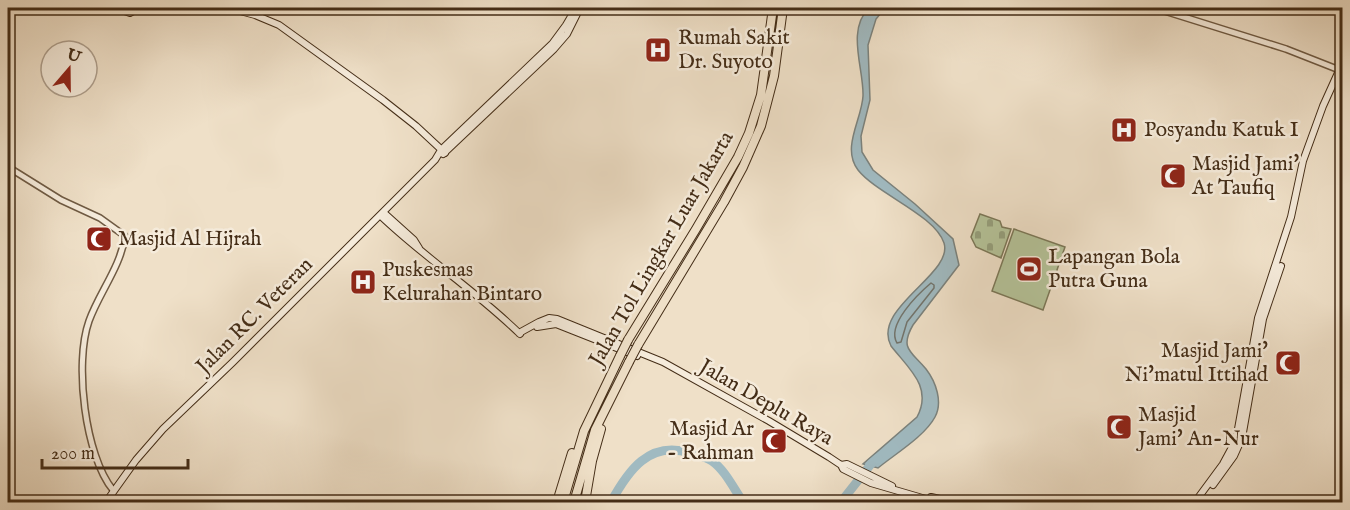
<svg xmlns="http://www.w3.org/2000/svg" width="1350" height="510" font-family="'IM FELL English',serif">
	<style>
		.cemetery { fill: url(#cemetery-stones); stroke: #7c7858; stroke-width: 1.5 }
		.pitch { fill: #b5c399; stroke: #7c7858; stroke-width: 1.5 }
		.water { fill: #a0bac1; stroke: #7b827d; stroke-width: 1.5 }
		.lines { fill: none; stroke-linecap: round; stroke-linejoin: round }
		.shore { stroke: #72746c; stroke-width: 1.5 }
		.river { stroke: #a0bac1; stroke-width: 9 }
		.tertiary-casing { stroke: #6f5a43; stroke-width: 8 }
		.secondary-casing { stroke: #442d17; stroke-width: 8 }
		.motorway-casing { stroke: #442d17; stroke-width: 10 }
		.tertiary { stroke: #f5ebdb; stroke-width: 5 }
		.secondary { stroke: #f5ebdb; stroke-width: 6 }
		.motorway { stroke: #efe0c8; stroke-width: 8 }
		.motorway-bridge-casing { stroke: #442d17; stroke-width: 10; stroke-linecap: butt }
		.motorway-bridge { stroke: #efe0c8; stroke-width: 8 }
		.labels { text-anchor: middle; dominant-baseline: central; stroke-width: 5; stroke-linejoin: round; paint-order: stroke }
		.poi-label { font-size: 21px; fill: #442d17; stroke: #f5ebdb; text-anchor: start }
		.street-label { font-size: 21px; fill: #442d17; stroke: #f5ebdb }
	</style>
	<defs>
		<pattern id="cemetery-stones" width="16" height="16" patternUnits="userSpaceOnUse" patternTransform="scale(1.5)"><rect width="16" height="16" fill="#b5c399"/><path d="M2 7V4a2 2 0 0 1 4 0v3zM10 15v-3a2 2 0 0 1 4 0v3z" fill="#959f7c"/></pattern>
	</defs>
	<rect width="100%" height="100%" fill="#efe0c8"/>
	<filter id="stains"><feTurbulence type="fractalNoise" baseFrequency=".00333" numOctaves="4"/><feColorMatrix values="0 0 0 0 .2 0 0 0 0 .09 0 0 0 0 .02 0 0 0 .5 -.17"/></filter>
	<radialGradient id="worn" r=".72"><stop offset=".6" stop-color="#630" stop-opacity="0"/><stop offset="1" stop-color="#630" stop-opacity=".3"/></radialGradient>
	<path class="cemetery" d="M980 214 1000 221 1002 227 1011 229 1001 258 976 247 971 237Z"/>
	<path class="pitch" d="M1014 229 1065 247 1043 310 992 291Z"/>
	<path class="water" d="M869 8H893L881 13 876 19 868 45 870 100 861 136 862 152 873 170 915 204 953 239 959 265 913 325C899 349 912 352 926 369 936 382 943 402 935 417 925 436 895 454 878 468L863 464 917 417C933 387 909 369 891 346 871 308 954 274 944 243 935 215 877 194 858 170 841 148 862 119 863 96 864 69 846 30 869 8Z"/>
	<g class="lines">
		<path class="shore" d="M931 283 934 285V288L907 322 901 342 897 343C886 325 918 294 931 283Z"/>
		<path class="river" d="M611 502C628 471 649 440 690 453 697 455 706 457 712 461 725 470 734 489 743 502
			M841 502 871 464 878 458"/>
		<defs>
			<path id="tertiary" d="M1155 8 1286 49 1342 71
				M8 167 61 200 100 218 125 236C121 266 99 293 89 321 74 363 85 456 113 490"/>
			<path id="secondary" d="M116 8 130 13 139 8
				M229 8 255 15 279 25 383 100 416 126 445 153
				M443 154 554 49 567 34 580 8
				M384 213 414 240 419 248
				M381 216C425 258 476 291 520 334
				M537 327 556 324 637 356
				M519 333 539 322 549 318 557 319 663 362 769 421 829 457 841 465 843 469 871 483 936 502
				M841 465 847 464 892 486
				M1213 485 1234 456 1242 438 1263 319 1281 266
				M931 497 953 502
				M106 502 136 460 163 429 233 362 435 160 441 150 552 44 566 25 576 8
				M1195 502 1223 464 1236 440 1258 318 1291 217 1303 161 1323 106 1342 64"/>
			<path id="motorway" d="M628 340 696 229 738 157 749 133 761 95 773 8
				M638 345 724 202 743 167 761 126 774 76 783 8
				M557 502 572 453
				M563 502 584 431 620 356
				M574 502 595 430 629 362
				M585 502 592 461 601 429"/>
		</defs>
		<use href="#tertiary" class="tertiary-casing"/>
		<use href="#secondary" class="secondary-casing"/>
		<use href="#motorway" class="motorway-casing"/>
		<use href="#tertiary" class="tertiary"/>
		<use href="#secondary" class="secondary"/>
		<use href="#motorway" class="motorway"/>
		<defs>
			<path id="motorway-bridge" d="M620 356 628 340
				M629 362 638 345"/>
		</defs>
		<use href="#motorway-bridge" class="motorway-bridge-casing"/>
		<use href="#motorway-bridge" class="motorway-bridge"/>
	</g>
	<defs>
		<symbol id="hospital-square" viewBox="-11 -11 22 22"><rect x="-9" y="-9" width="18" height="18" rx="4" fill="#8f2418" stroke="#f5ebdb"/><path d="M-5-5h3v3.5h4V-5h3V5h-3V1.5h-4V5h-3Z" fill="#fff"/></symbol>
		<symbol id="mosque-square" viewBox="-11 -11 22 22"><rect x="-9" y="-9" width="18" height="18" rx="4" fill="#8f2418" stroke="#f5ebdb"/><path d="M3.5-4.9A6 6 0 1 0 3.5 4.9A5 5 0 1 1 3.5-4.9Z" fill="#fff"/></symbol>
		<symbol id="stadium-square" viewBox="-11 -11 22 22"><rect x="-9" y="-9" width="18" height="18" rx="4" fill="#8f2418" stroke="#f5ebdb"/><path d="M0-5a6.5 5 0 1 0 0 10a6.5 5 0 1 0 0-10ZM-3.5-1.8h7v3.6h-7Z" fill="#fff"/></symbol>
	</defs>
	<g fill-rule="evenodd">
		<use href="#hospital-square" x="643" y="35" width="30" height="30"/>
		<use href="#hospital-square" x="1109" y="115" width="30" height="30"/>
		<use href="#mosque-square" x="1158" y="161" width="30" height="30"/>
		<use href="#mosque-square" x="84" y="224" width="30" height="30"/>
		<use href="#stadium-square" x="1014" y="254" width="30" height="30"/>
		<use href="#hospital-square" x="348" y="267" width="30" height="30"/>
		<use href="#mosque-square" x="1273" y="348" width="30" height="30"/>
		<use href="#mosque-square" x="1104" y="412" width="30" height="30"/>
		<use href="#mosque-square" x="759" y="426" width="30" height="30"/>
	</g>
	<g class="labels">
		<g class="poi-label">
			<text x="678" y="38">Rumah Sakit<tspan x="678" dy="24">Dr. Suyoto</tspan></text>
			<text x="1144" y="130">Posyandu Katuk I</text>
			<text x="1192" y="164">Masjid Jami'<tspan x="1192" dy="24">At Taufiq</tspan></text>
			<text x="118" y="239">Masjid Al Hijrah</text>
			<text x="1048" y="257">Lapangan Bola<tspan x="1048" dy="24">Putra Guna</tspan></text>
			<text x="382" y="270">Puskesmas<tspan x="382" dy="24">Kelurahan Bintaro</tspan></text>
			<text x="1268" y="351" text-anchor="end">Masjid Jami'<tspan x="1268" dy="24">Ni'matul Ittihad</tspan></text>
			<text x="1138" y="415">Masjid<tspan x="1138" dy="24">Jami' An-Nur</tspan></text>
			<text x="754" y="429" text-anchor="end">Masjid Ar<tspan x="754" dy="24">- Rahman</tspan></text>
		</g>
		<g class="street-label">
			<text transform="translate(662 249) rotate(-60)">Jalan Tol Lingkar Luar Jakarta</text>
			<text transform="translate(255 316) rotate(-45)">Jalan RC. Veteran</text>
			<text transform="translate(766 403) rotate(30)">Jalan Deplu Raya</text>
		</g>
	</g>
	<rect width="1350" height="510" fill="none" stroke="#efe0c8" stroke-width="30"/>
	<rect x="9" y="9" width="1332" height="492" fill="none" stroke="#442d17" stroke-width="3"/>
	<rect x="15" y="15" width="1320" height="480" fill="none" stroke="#442d17" stroke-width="1.5"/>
	<g transform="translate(69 69) rotate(20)"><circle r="28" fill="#f5ebdb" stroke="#ae9f8d" stroke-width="1.5"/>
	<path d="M0-4.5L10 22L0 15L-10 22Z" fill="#8f2418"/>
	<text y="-9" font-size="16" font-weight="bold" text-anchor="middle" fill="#442d17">U</text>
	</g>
	<path d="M42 459v9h146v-9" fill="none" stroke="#442d17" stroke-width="3"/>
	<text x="51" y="459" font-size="18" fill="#442d17" stroke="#f5ebdb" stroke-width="4.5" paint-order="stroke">200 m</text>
	<rect width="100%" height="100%" filter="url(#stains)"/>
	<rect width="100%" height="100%" fill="url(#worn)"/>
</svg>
